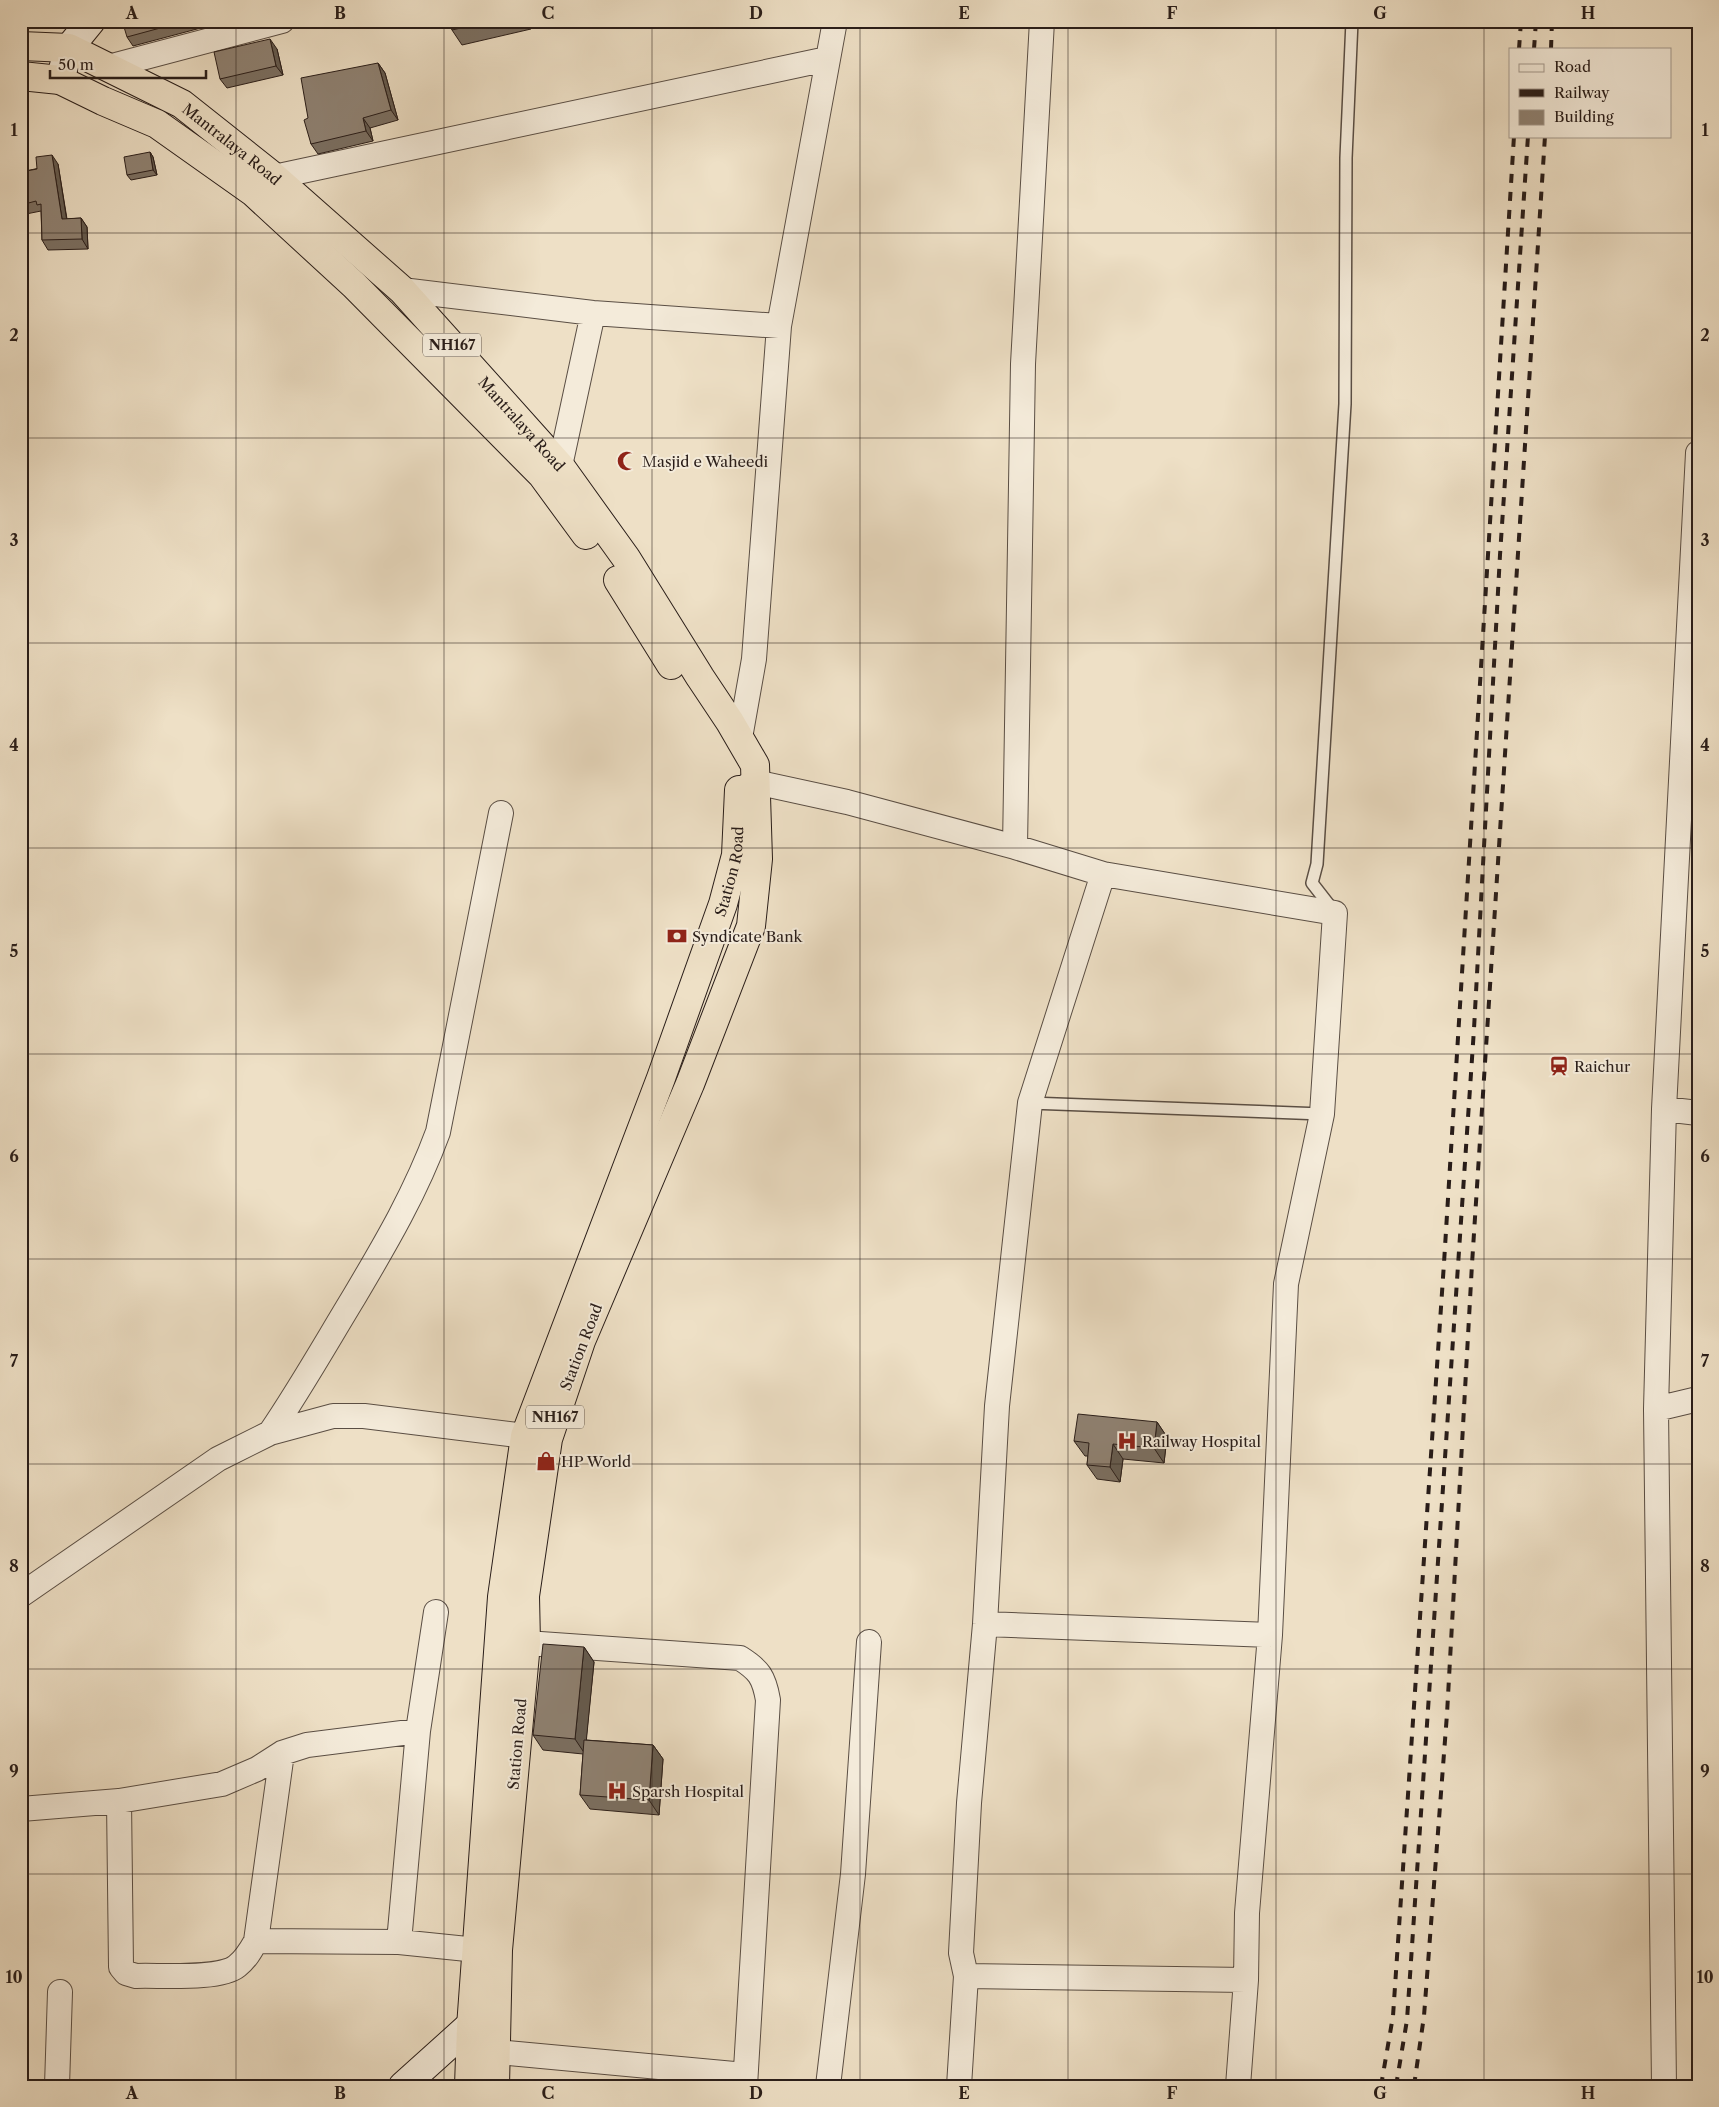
<svg xmlns="http://www.w3.org/2000/svg" width="1719" height="2107" font-family="'Libre Caslon Text','Noto Serif SC',serif">
	<style>
		.lines { fill: none; stroke-linecap: round; stroke-linejoin: round }
		.lane-casing { stroke: #5a4e44; stroke-width: 14 }
		.street-casing { stroke: #5a4e44; stroke-width: 26 }
		.secondary-casing { stroke: #291d19; stroke-width: 30 }
		.highway-casing { stroke: #291d19; stroke-width: 30 }
		.lane { stroke: #f4ebda; stroke-width: 11 }
		.street { stroke: #f4ebda; stroke-width: 24 }
		.secondary { stroke: #f4ebda; stroke-width: 28 }
		.highway { stroke: #eee0c6; stroke-width: 28 }
		.rail { stroke: #291d19; stroke-width: 4; stroke-dasharray: 9 9; stroke-linecap: butt }
		.wall { fill: #7b7063; stroke: #291d19 }
		.shaded-wall { fill: #645b50; stroke: #291d19 }
		.building { fill: #8f8273; stroke: #291d19 }
		.grid { fill: none; stroke: #291d19; stroke-width: 1; stroke-opacity: 0.55 }
		.labels { text-anchor: middle; dominant-baseline: central; stroke-width: 4; stroke-linejoin: round; paint-order: stroke }
		.shield { fill: #f4ebda; stroke: #665b53; stroke-width: 1 }
		.shield-label { font-size: 14px; font-weight: bold; fill: #291d19 }
		.street-label { font-size: 15px; fill: #291d19; stroke: #f4ebda }
		.poi-label { font-size: 15px; fill: #291d19; stroke: #f4ebda; text-anchor: start }
		.neatline { fill: none; stroke: #291d19; stroke-width: 2 }
		.grid-label { font-size: 16px; text-anchor: middle; font-weight: bold; fill: #291d19 }
	</style>
	<rect width="100%" height="100%" fill="#eee0c6"/>
	<filter id="stains"><feTurbulence type="fractalNoise" baseFrequency=".004" numOctaves="4"/><feColorMatrix values="0 0 0 0 .2 0 0 0 0 .09 0 0 0 0 .02 0 0 0 .5 -.17"/></filter>
	<radialGradient id="worn" r=".72"><stop offset=".6" stop-color="#630" stop-opacity="0"/><stop offset="1" stop-color="#630" stop-opacity=".3"/></radialGradient>
	<g class="lines">
		<defs>
			<path id="lane" d="M1333 910 1312 883 1317 864 1345 404 1346 158 1352 21
				M1030 1103 1322 1114"/>
			<path id="street" d="M108 67 282 21
				M274 177 827 59
				M402 290 593 313 779 326
				M560 466 593 313
				M740 738 754 659 779 326 835 21
				M740 789 755 782 847 802 1015 847 1103 874 1335 913 1322 1114 1286 1284 1270 1635 1247 1913 1246 1980 1238 2086
				M1015 847 1023 364 1042 21
				M1664 1109 1698 1113
				M1656 1409 1698 1399
				M270 1433C300 1389 326 1343 354 1297 386 1243 416 1192 438 1132L501 813
				M21 1595 218 1459 270 1433 333 1416H364L525 1436
				M436 1612 418 1731 399 1942 477 1950
				M985 1624 1270 1635
				M526 1643 740 1658C759 1670 764 1677 768 1700L745 2086
				M282 1753 256 1941 399 1942
				M119 1801 121 1967 126 1973 136 1976C160 1975 220 1980 237 1966 246 1959 251 1950 256 1941
				M21 1809 119 1801 222 1784 257 1769 282 1753 307 1745 418 1731
				M966 1976 1246 1980
				M497 2052 745 2075
				M57 2086 60 1992
				M828 2086 853 1874 869 1642
				M959 2086 966 1976 961 1953 969 1803 985 1624 997 1406 1030 1103 1103 874
				M1664 2086 1656 1409 1664 1109 1698 453"/>
			<path id="secondary" d="M60 80 69 48 91 21
				M403 2086 484 2013"/>
			<g id="highway">
				<path id="s1" d="M21 46 69 48 182 104 274 177 402 290 560 466 626 558 700 677 730 722 755 765 758 859 751 926 690 1084 581 1341 548 1439 525 1596 526 1643 498 1950 495 2086"/>
				<path d="M21 76 60 80 103 101 157 124 253 192 354 285 542 475 586 535"/>
				<path d="M618 580 671 665"/>
				<path id="s2" d="M469 2086 471 2027 502 1597 525 1436 661 1078 723 904 736 855 739 790"/>
			</g>
		</defs>
		<use href="#lane" class="lane-casing"/>
		<use href="#street" class="street-casing"/>
		<use href="#secondary" class="secondary-casing"/>
		<use href="#highway" class="highway-casing"/>
		<use href="#lane" class="lane"/>
		<use href="#street" class="street"/>
		<use href="#secondary" class="secondary"/>
		<use href="#highway" class="highway"/>
		<path class="rail" d="M1519 49 1521 21
			M1534 49 1536 21
			M1551 49 1552 21
			M1381 2086 1393 2016 1444 1263 1514 136
			M1396 2086 1407 2020 1474 1029 1500 555 1528 136
			M1414 2086 1424 2016 1447 1714 1472 1264 1545 136"/>
	</g>
	<path class="wall" d="M145 21H227L133 46 127 37Z
		M450 21H529L531 29 462 45 452 30Z
		M277 49 283 75 227 88 220 79Z
		M378 63 385 73 398 120 370 128 373 141 318 154 311 144 308 118Z
		M150 152 153 157 157 175 131 180 127 175Z
		M58 164 67 219 81 218 87 227 88 249 48 250 42 240 41 211 21 215V172Z
		M1157 1422 1167 1437 1164 1463 1123 1459 1120 1482 1097 1479 1087 1465 1088 1456H1085L1074 1441Z
		M584 1647 594 1662 586 1740 653 1745 663 1759 659 1815 590 1809 580 1795 583 1754 543 1750 533 1735Z"/>
	<path class="shaded-wall" d="M525 21H529L531 29Z
		M270 39 277 49 283 75 276 66Z
		M378 63 385 73 398 120 391 110Z
		M363 118 370 128 373 141 366 131Z
		M150 152 153 157 157 175 153 170Z
		M52 155 58 164 68 228 62 219Z
		M81 218 87 227 88 249 82 239Z
		M1157 1422 1167 1437 1164 1463 1154 1448Z
		M1113 1444 1123 1459 1120 1482 1110 1467Z
		M584 1647 594 1662 585 1754 575 1739Z
		M653 1745 663 1759 659 1815 649 1800Z"/>
	<path class="building" d="M145 21H186L127 37 124 27Z
		M450 21H492L452 30Z
		M270 39 276 66 220 79 214 52Z
		M378 63 391 110 363 118 366 131 311 144 304 120 308 118 301 78Z
		M150 152 153 170 127 175 124 157Z
		M52 155 62 219 81 218 82 239 42 240 41 204 37 205 36 201 21 205V172L37 169 36 157Z
		M1078 1414 1157 1422 1154 1448 1113 1444 1110 1467 1087 1465 1089 1443 1074 1441Z
		M543 1644 584 1647 575 1739 533 1735Z
		M584 1740 653 1745 649 1800 580 1795Z"/>
	<path class="grid" d="M236 21V2086M444 21V2086M652 21V2086M860 21V2086M1068 21V2086M1276 21V2086M1484 21V2086M21 233H1698M21 438H1698M21 643H1698M21 848H1698M21 1054H1698M21 1259H1698M21 1464H1698M21 1669H1698M21 1874H1698"/>
	<defs>
		<symbol id="mosque-bare" viewBox="-9 -9 18 18"><path d="M3.5-4.9A6 6 0 1 0 3.5 4.9A5 5 0 1 1 3.5-4.9Z" fill="#8f2418" stroke="#f4ebda" stroke-width="2.5" paint-order="stroke"/></symbol>
		<symbol id="bank-bare" viewBox="-9 -9 18 18"><path d="M-6-4H6V4H-6ZM0-2.3a2.3 2.3 0 1 0 0 4.6a2.3 2.3 0 1 0 0-4.6Z" fill="#8f2418" stroke="#f4ebda" stroke-width="2.5" paint-order="stroke"/></symbol>
		<symbol id="station-bare" viewBox="-9 -9 18 18"><path d="M-3-6H3Q5-6 5-4V2Q5 4 3 4L4.5 6H3L1.5 4h-3L-3 6H-4.5L-3 4Q-5 4-5 2V-4Q-5-6-3-6ZM-3.5-4v3h7v-3ZM-3.5 1v1.5H-2V1ZM2 1v1.5H3.5V1Z" fill="#8f2418" stroke="#f4ebda" stroke-width="2.5" paint-order="stroke"/></symbol>
		<symbol id="hospital-bare" viewBox="-9 -9 18 18"><path d="M-5-5h3v3.5h4V-5h3V5h-3V1.5h-4V5h-3Z" fill="#8f2418" stroke="#f4ebda" stroke-width="2.5" paint-order="stroke"/></symbol>
		<symbol id="shop-bare" viewBox="-9 -9 18 18"><path d="M-5-2.5h2.3a2.7 3.5 0 0 1 5.4 0H5L5.5 6h-11ZM-1.5-2.5h3a1.5 2.3 0 0 0-3 0Z" fill="#8f2418" stroke="#f4ebda" stroke-width="2.5" paint-order="stroke"/></symbol>
	</defs>
	<g fill-rule="evenodd">
		<use href="#mosque-bare" x="613" y="447" width="28" height="28"/>
		<use href="#bank-bare" x="663" y="922" width="28" height="28"/>
		<use href="#station-bare" x="1545" y="1052" width="28" height="28"/>
		<use href="#hospital-bare" x="1113" y="1427" width="28" height="28"/>
		<use href="#shop-bare" x="532" y="1447" width="28" height="28"/>
		<use href="#hospital-bare" x="603" y="1777" width="28" height="28"/>
	</g>
	<g class="labels">
		<g class="shield">
			<rect x="423" y="333.5" width="58" height="23" rx="4"/>
			<rect x="526" y="1405.5" width="58" height="23" rx="4"/>
		</g>
		<g class="shield-label">
			<text x="452" y="345">NH167</text>
			<text x="555" y="1417">NH167</text>
		</g>
		<g class="street-label">
			<text stroke="none"><textPath href="#s1" startOffset="238">Mantralaya Road</textPath></text>
			<text stroke="none"><textPath href="#s1" startOffset="642">Mantralaya Road</textPath></text>
			<text stroke="none"><textPath href="#s2" startOffset="1254">Station Road</textPath></text>
			<text transform="translate(581 1347) rotate(-69)">Station Road</text>
			<text transform="translate(517 1744) rotate(-85)">Station Road</text>
		</g>
		<g class="poi-label">
			<text x="642" y="461">Ｍasjid e Waheedi</text>
			<text x="692" y="936">Syndicate Bank</text>
			<text x="1574" y="1066">Raichur</text>
			<text x="1142" y="1441">Railway Hospital</text>
			<text x="561" y="1461">HP World</text>
			<text x="632" y="1791">Sparsh Hospital</text>
		</g>
	</g>
	<rect width="1719" height="2107" fill="none" stroke="#eee0c6" stroke-width="55"/>
	<rect x="1509" y="48" width="162" height="90" fill="#f4ebda" stroke="#a3998d"/>
	<rect x="1519" y="64" width="25" height="8" fill="#f4ebda" stroke="#a3998d"/>
	<text x="1554" y="72" font-size="15" fill="#291d19">Road</text>
	<rect x="1519" y="89" width="25" height="8" fill="#291d19" stroke="#a3998d"/>
	<text x="1554" y="98" font-size="15" fill="#291d19">Railway</text>
	<rect x="1519" y="110" width="25" height="15" fill="#8f8273" stroke="#a3998d"/>
	<text x="1554" y="122" font-size="15" fill="#291d19">Building</text>
	<path d="M50 70v8h156v-8" fill="none" stroke="#291d19" stroke-width="2.5"/>
	<text x="58" y="70" font-size="15" fill="#291d19" stroke="#f4ebda" stroke-width="4" paint-order="stroke">50 m</text>
	<rect x="28" y="28" width="1664" height="2052" class="neatline"/>
	<g class="grid-label">
		<text x="132" y="19">A</text>
		<text x="340" y="19">B</text>
		<text x="548" y="19">C</text>
		<text x="756" y="19">D</text>
		<text x="964" y="19">E</text>
		<text x="1172" y="19">F</text>
		<text x="1380" y="19">G</text>
		<text x="1588" y="19">H</text>
		<text x="14" y="136">1</text>
		<text x="1705" y="136">1</text>
		<text x="14" y="341">2</text>
		<text x="1705" y="341">2</text>
		<text x="14" y="546">3</text>
		<text x="1705" y="546">3</text>
		<text x="14" y="751">4</text>
		<text x="1705" y="751">4</text>
		<text x="14" y="957">5</text>
		<text x="1705" y="957">5</text>
		<text x="14" y="1162">6</text>
		<text x="1705" y="1162">6</text>
		<text x="14" y="1367">7</text>
		<text x="1705" y="1367">7</text>
		<text x="14" y="1572">8</text>
		<text x="1705" y="1572">8</text>
		<text x="14" y="1777">9</text>
		<text x="1705" y="1777">9</text>
		<text x="14" y="1983">10</text>
		<text x="1705" y="1983">10</text>
		<text x="132" y="2099">A</text>
		<text x="340" y="2099">B</text>
		<text x="548" y="2099">C</text>
		<text x="756" y="2099">D</text>
		<text x="964" y="2099">E</text>
		<text x="1172" y="2099">F</text>
		<text x="1380" y="2099">G</text>
		<text x="1588" y="2099">H</text>
	</g>
	<rect width="100%" height="100%" filter="url(#stains)"/>
	<rect width="100%" height="100%" fill="url(#worn)"/>
</svg>
